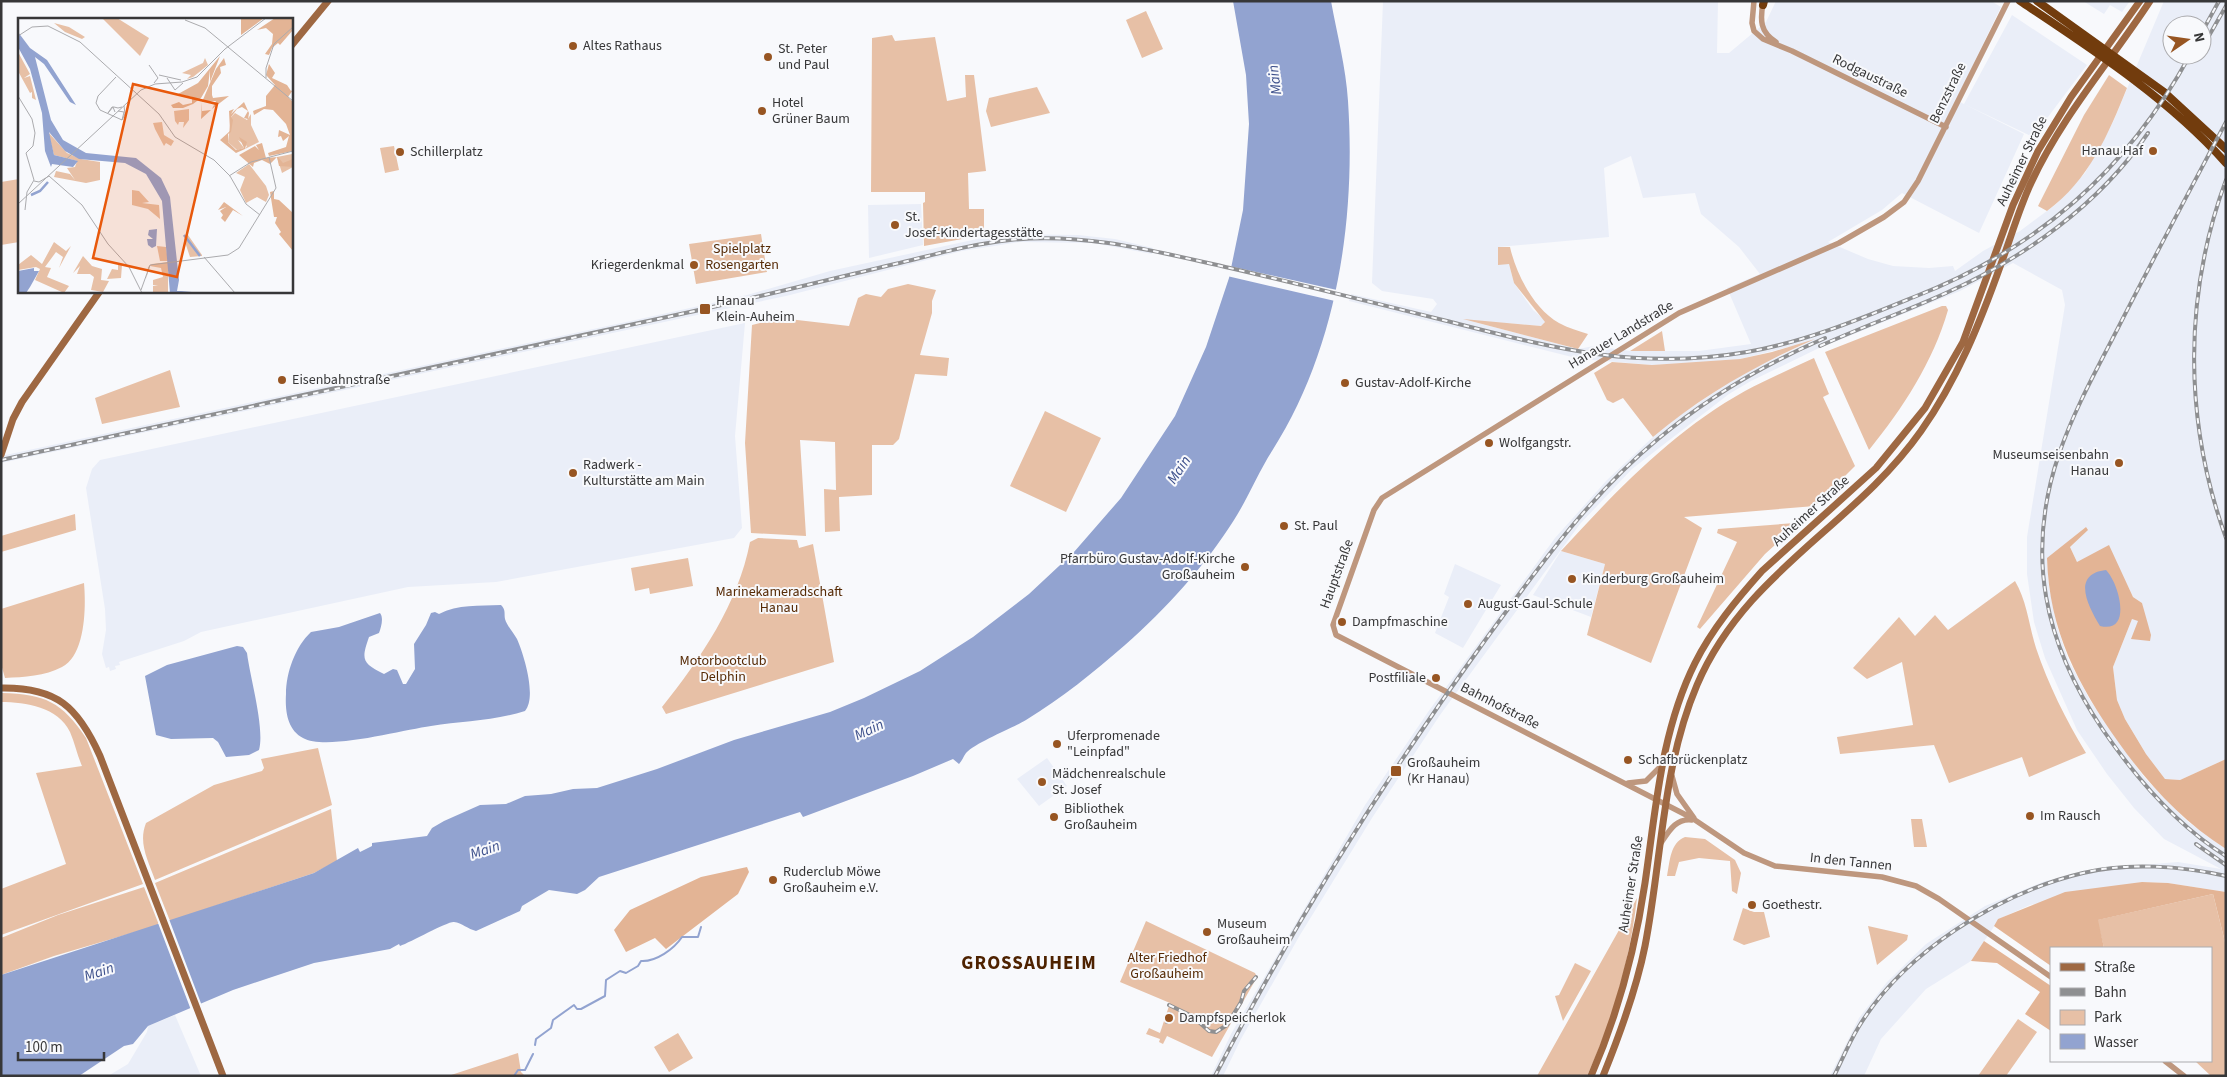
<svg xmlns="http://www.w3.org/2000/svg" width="2227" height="1077" font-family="'Source Sans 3',sans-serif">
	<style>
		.built { fill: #eaeef8; fill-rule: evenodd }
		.green { fill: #e7c0a6 }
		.forest { fill: #e3b495 }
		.water { fill: #92a3d0 }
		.pier { fill: #f8f9fc }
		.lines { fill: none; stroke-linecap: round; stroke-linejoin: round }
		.stream { stroke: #92a3d0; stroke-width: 2 }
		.tertiary { stroke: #be977e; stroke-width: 5.5 }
		.secondary { stroke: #9e6842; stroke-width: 7 }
		.trunk { stroke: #723c0d; stroke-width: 8 }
		.rail-casing { stroke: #8e8f91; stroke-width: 4 }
		.rail { stroke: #f8f9fc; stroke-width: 2; stroke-dasharray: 5.5; stroke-linecap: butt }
		.poi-dot { fill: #975522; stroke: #f8f9fc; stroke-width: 2 }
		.labels { text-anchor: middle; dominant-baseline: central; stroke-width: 4; stroke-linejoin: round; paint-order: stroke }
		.poi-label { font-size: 14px; fill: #373738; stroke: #f8f9fc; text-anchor: start }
		.street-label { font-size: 14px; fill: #373738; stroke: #f8f9fc }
		.park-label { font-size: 14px; fill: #562a05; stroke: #f8f9fc }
		.water-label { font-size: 15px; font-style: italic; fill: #3e518c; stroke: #f8f9fc }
		.district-label { font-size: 19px; font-weight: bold; letter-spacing: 1px; fill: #4e2200; stroke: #f8f9fc }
		.inset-river { fill: none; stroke: #92a3d0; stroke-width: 2.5 }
		.inset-road { fill: none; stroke: #ababae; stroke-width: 1 }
		.view { fill: #e8590c; fill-opacity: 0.15; stroke: #e8590c; stroke-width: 2.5 }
		.inset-edge { fill: none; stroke: #373738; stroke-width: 2.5 }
	</style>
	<rect width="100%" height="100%" fill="#f8f9fc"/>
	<path class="built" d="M1383 1H1718L1717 53H1729L1766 22 1776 1H1991L2001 7 1956 100 2024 134 1979 233 1902 193 1882 210 1828 242 1868 259 1893 266 1929 268 1953 266 1955 271 1983 251 2020 231 2055 205 2085 173 2113 122 2164 1H2226V759L2180 780 2165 779 2146 754 2125 719 2117 700 2113 667 2132 619 2138 620 2149 641 2142 603 2133 597 2125 581 2077 562 2070 547 2087 530 2086 527 2047 559 2049 587 2057 626 2068 659 2090 700 2144 777 2187 821 2226 849V892L2168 883 2142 882 2030 905 1999 919 1971 961 1926 989 1881 1039 1864 1076H1830L1859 1018 1887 982 1926 944 1985 906 2045 881 2104 868 2178 862 2221 869 2164 839 2134 808 2107 774 2077 730 2045 658 2034 622 2027 574V537L2065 305 2062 290 2013 263 1960 291 1817 349 1751 381 1729 394 1632 469 1580 524 1440 715 1372 818 1300 935 1241 1039 1223 1076H1211L1231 1034 1365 805 1428 712 1555 538 1607 480 1653 437 1677 417 1740 375 1809 342 1740 359 1694 363 1652 365 1593 360 1572 357 1349 301 1351 294 1431 312 1437 304 1433 299 1382 291 1372 283ZM2172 25H2202V55H2172ZM1631 156 1643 198 1695 193 1701 214 1739 247 1760 274 1727 288 1751 344 1699 351H1630L1594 346 1578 349 1467 320 1541 326 1546 321 1533 310 1514 283 1509 264 1499 247 1609 237 1604 168Z
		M2083 1H2130L2122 12 2110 5 2104 14Z
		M2012 15 2087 65 2033 137 1964 104Z
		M921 204 923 245 869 258 868 205Z
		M1000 234 1078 235 1115 239 1153 248 1152 254 1093 243 1020 242 962 251 786 296 1 463V456L626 322 699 306V303H703L704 305 747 295 830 271Z
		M745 323 735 436 742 528 734 538 496 582 408 587 201 632 184 641 119 662 120 665 115 666 116 669 110 671 109 667 106 668 102 654 106 630 105 609 86 488 92 469 100 460Z
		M1561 551 1605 564 1591 617 1533 595Z
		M1455 564 1501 585 1463 648 1435 633 1449 597 1444 594Z
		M1047 758 1067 786 1039 806 1017 779Z
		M175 1015 201 1076H108L128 1064 147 1032 148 1026Z"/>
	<path class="green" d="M1146 11 1163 49 1142 58 1126 20Z
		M892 35 895 41 935 37 947 101 966 97 965 75H974L986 171 968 173 969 209H984V235L924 246 923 203 925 202V192H871L872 38Z
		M2109 75 2127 88C2108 135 2089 180 2047 211L2038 206 2084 115Z
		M1037 87 1050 113 991 127 986 111 989 98Z
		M394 146 399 170 385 173 380 148Z
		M19 179V242L1 245V182Z
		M761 234 767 272 696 284 689 244Z
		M1498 247H1510C1516 274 1534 309 1559 323 1568 328 1579 331 1588 334L1578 349 1463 319 1541 326 1545 322 1514 283 1509 264 1498 265Z
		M908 284 936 290 932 301V313L920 355 949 358 947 376 915 374 899 439 893 445H872V495L839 497 840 531 825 532 824 489 836 490 835 442 800 440 806 536 751 533 745 443 752 325 780 318 849 326 858 298 866 294 881 297 888 289Z
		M1942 306H1946L1948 310C1933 362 1903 408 1869 450L1825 352Z
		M1662 331 1665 351H1630Z
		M1815 339C1756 365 1702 396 1653 437L1623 398 1613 403 1607 400 1594 373 1612 362 1652 365 1740 359 1772 352Z
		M1814 358 1829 394 1823 397 1855 466 1815 506 1684 517 1702 528 1651 663 1587 635 1605 564 1561 551C1616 491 1673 431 1745 391 1767 379 1791 369 1814 358Z
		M170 370 180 407 102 424 95 398Z
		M1045 411 1101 438 1066 512 1010 486Z
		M75 514 76 530 1 552V536Z
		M1795 523 1796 526 1765 554 1700 629 1697 627 1737 542 1717 533 1718 529Z
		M758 538 797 540 799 548 813 544 834 662 666 714 662 707C701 658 738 604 750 542Z
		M688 558 693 586 650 594 649 588 635 591 631 568Z
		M2015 581C2027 601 2029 626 2036 648 2048 684 2066 720 2086 753L2029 777 2022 757 1949 783 1934 745 1840 754 1837 737 1913 725 1902 662 1867 679 1853 668 1899 617 1915 636 1935 615 1948 630Z
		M84 583C86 605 86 655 62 667 45 676 24 677 5 678L1 664V609Z
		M2 693C45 694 62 702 86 738L143 884 1 935V889L66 864 36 773 82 766C77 755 75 743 70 732 58 707 26 702 1 702Z
		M318 748 332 805 155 880C148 860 138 843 146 823L214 785 262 771 264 768 261 759Z
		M331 809 337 861 314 873 170 921 155 883Z
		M1911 819H1922L1927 847H1914Z
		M1685 837 1705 839 1735 860 1741 873 1737 894 1732 891 1730 861 1699 858 1679 862 1675 876H1667C1670 861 1670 843 1685 837Z
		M144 887 159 925 54 956 1 975V938L58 915Z
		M2213 894 2226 946V1076H2211L2195 1061H2211V948H2104L2097 920Z
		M1637 898C1630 959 1613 1020 1587 1076H1537Z
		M1743 908 1754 912H1764L1770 937 1744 945 1733 940Z
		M1146 921 1255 973 1257 977 1212 1057 1167 1036 1163 1044 1159 1042 1160 1039 1146 1034 1149 1028 1160 1033 1170 1003 1120 982Z
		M1868 926 1908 935 1907 940 1877 965Z
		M1575 963 1591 971 1563 1021 1555 996 1559 995Z
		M2018 1019 2037 1032 2006 1076H1978Z
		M678 1033 693 1058 669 1072 654 1047Z
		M518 1053 521 1072 525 1076H448Z"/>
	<path class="forest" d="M2086 527 2088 530 2070 547 2077 562 2109 545 2133 597 2142 603 2151 635 2150 641 2131 639 2138 621 2132 619 2113 667 2117 700 2125 719 2146 754 2165 779 2180 780 2226 759V849C2182 821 2149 785 2119 743 2078 685 2049 631 2047 558Z
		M747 867 749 872 738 894 666 949 655 938 626 952 614 930 630 910 701 877Z
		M2142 882 2168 883 2226 892V946L2213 894 2098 920 2104 948H2051V966L1994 926 1998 919 2065 892Z
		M1984 941 2051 986V1031L2025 1014 2040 992 1997 963 1971 961Z"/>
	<path class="water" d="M1233 1H1331C1337 34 1346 68 1348 101 1356 220 1337 349 1272 451 1258 473 1248 498 1234 520 1205 566 1166 609 1125 645 1094 672 1062 698 1026 720 1011 729 977 742 966 753 963 757 962 761 959 764L953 759 913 776 803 817 800 812 599 877 585 890 577 894 549 890 522 906 520 911 476 931C468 929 462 923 454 922 448 921 411 942 400 946L399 944 390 949 314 963 233 990 148 1026 133 1044 124 1046 79 1076H1V975L296 879 314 873 358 848 360 852 372 846V843L427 836 432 828 444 821 480 805 506 804 525 796 551 794 573 789 597 788 657 769 734 740 830 712 864 698 920 671 973 637 1029 594 1074 552 1121 498 1175 416 1206 347 1229 278 1243 210 1249 124 1246 75Z
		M2106 570C2119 583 2133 634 2100 626 2088 606 2071 574 2106 570Z
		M501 605C506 610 504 613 505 619 507 626 514 633 517 639 524 655 537 697 525 711 494 721 462 721 431 726 402 730 326 751 303 738 287 730 285 710 286 694 286 673 295 647 311 632L339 627 380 613C384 618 381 628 379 633L369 637C361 660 362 663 384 674L393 669 397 670 403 684H406L415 669 414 644 426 625 431 613 435 612 439 614C458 604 479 606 501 605Z
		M237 646 243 647 247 653C250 677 265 729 259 750L249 755 226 757 218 742 213 738 171 739 156 735 145 676 167 665Z"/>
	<path class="pier" d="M1229 266 1337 290 1335 301 1227 276Z
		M169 919 202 1006 191 1010 158 923Z"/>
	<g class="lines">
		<path class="stream" d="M535 1045 536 1039 551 1028 553 1020 574 1005 577 1009H581L605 996 606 980 620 971 626 973 638 966 641 961C656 962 674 949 682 937H698L701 927
			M514 1076 518 1070H525L533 1054"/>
		<path class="tertiary" d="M1754 1 1752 23 1754 31 1763 39 1792 51 1946 127
			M2008 1 1918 181 1904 202 1884 217 1839 243 1679 313 1382 498 1374 510 1333 625 1336 635 1692 818 1744 853 1775 866 1882 877 1916 886 1939 899 2051 977
			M1763 3C1760 20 1760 32 1776 42
			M1672 776 1677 794 1694 818
			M1628 783 1646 781 1661 766
			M1661 843C1669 831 1676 818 1692 820
			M2165 1061 2184 1076"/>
		<path class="secondary" d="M291 46 328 1
			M1 455 13 419 22 402 100 291
			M1 688C57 687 78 707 100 756L223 1076
			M1591 1076C1618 1014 1635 950 1645 883 1656 808 1661 731 1695 663 1712 629 1737 599 1762 571L1876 468 1925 408 1963 342 2013 205 2038 151 2071 97 2140 1
			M1603 1076C1620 1034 1636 991 1645 946 1662 859 1662 767 1697 685 1745 572 1854 526 1921 431 1957 380 1980 323 2001 264 2011 237 2019 209 2031 183 2062 116 2110 62 2150 1"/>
		<path class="trunk" d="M2020 1C2092 49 2168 98 2226 163
			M2037 1 2164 92 2226 149
			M1763 5 1764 1"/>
		<defs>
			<path id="rail" d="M2202 32 2219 1
				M2202 48 2226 6
				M2226 122C2190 190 2153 259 2118 328 2097 369 2074 410 2059 454 2025 554 2044 643 2103 730 2136 778 2176 825 2226 856
				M2226 180C2183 297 2184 422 2226 538
				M1820 346C1862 327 1904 312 1946 293 2024 258 2099 205 2148 133
				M1 460C231 411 461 363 690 312 759 297 827 280 895 264 933 255 971 244 1010 240 1085 232 1158 252 1230 268 1303 285 1375 303 1447 321 1553 348 1636 371 1747 352 1805 342 1860 319 1914 297 2037 249 2126 172 2190 55
				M2196 844 2226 865
				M1169 1005 1192 1016 1209 1031 1216 1032 1227 1025 1241 1002 1244 991 1256 977
				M1167 1022 1170 1014
				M1215 1076C1294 923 1385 778 1486 639 1538 568 1589 496 1658 439 1708 397 1765 364 1825 338
				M1834 1076C1842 1060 1849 1043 1858 1028 1903 953 1998 893 2083 873 2127 862 2182 866 2226 876"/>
		</defs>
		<use href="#rail" class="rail-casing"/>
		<use href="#rail" class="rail"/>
	</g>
	<g class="poi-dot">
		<circle cx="573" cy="46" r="5"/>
		<circle cx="768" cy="57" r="5"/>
		<circle cx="762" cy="111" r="5"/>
		<circle cx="2153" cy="151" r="5"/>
		<circle cx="400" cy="152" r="5"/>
		<circle cx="895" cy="225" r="5"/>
		<circle cx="694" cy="265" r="5"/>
		<rect x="699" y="303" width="12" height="12" rx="2.5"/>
		<circle cx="282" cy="380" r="5"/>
		<circle cx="1345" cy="383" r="5"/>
		<circle cx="1489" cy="443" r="5"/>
		<circle cx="2119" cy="463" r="5"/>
		<circle cx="573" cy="473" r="5"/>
		<circle cx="1284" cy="526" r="5"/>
		<circle cx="1245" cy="567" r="5"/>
		<circle cx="1572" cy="579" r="5"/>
		<circle cx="1468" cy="604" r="5"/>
		<circle cx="1342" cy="622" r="5"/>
		<circle cx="1436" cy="678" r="5"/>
		<circle cx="1057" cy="744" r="5"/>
		<circle cx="1628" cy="760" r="5"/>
		<rect x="1390" y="765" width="12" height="12" rx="2.5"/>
		<circle cx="1042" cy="782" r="5"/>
		<circle cx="2030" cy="816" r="5"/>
		<circle cx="1054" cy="817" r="5"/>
		<circle cx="773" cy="880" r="5"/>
		<circle cx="1752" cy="905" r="5"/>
		<circle cx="1207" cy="932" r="5"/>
		<circle cx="1169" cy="1018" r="5"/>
	</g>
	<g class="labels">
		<g class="poi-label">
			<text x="583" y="46">Altes Rathaus</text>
			<text x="778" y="49">St. Peter<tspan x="778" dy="16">und Paul</tspan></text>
			<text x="772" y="103">Hotel<tspan x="772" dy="16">Grüner Baum</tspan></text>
			<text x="2143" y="151" text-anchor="end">Hanau Haf</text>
			<text x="410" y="152">Schillerplatz</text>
			<text x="905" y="217">St.<tspan x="905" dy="16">Josef-Kindertagesstätte</tspan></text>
			<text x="684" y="265" text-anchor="end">Kriegerdenkmal</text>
			<text x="716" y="301">Hanau<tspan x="716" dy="16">Klein-Auheim</tspan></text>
			<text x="292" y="380">Eisenbahnstraße</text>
			<text x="1355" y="383">Gustav-Adolf-Kirche</text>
			<text x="1499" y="443">Wolfgangstr.</text>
			<text x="2109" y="455" text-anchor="end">Museumseisenbahn<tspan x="2109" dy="16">Hanau</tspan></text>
			<text x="583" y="465">Radwerk -<tspan x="583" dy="16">Kulturstätte am Main</tspan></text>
			<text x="1294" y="526">St. Paul</text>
			<text x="1235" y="559" text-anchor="end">Pfarrbüro Gustav-Adolf-Kirche<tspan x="1235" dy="16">Großauheim</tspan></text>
			<text x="1582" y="579">Kinderburg Großauheim</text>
			<text x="1478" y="604">August-Gaul-Schule</text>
			<text x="1352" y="622">Dampfmaschine</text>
			<text x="1426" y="678" text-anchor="end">Postfiliale</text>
			<text x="1067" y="736">Uferpromenade<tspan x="1067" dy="16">"Leinpfad"</tspan></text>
			<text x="1638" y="760">Schafbrückenplatz</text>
			<text x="1407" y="763">Großauheim<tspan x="1407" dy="16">(Kr Hanau)</tspan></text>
			<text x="1052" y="774">Mädchenrealschule<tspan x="1052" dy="16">St. Josef</tspan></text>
			<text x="1064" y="809">Bibliothek<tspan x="1064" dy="16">Großauheim</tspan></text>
			<text x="2040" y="816">Im Rausch</text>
			<text x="783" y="872">Ruderclub Möwe<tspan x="783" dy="16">Großauheim e.V.</tspan></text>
			<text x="1762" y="905">Goethestr.</text>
			<text x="1217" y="924">Museum<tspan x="1217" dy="16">Großauheim</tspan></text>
			<text x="1179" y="1018">Dampfspeicherlok</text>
		</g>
		<g class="street-label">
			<text transform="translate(1870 76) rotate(26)">Rodgaustraße</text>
			<text transform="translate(1948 93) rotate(-64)">Benzstraße</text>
			<text transform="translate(2022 161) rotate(-64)">Auheimer Straße</text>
			<text transform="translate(1621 335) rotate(-31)">Hanauer Landstraße</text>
			<text transform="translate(1811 511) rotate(-42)">Auheimer Straße</text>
			<text transform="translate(1337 574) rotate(-70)">Hauptstraße</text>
			<text transform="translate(1500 706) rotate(27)">Bahnhofstraße</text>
			<text transform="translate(1851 862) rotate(6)">In den Tannen</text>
			<text transform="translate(1631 884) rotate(-81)">Auheimer Straße</text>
		</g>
		<g class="park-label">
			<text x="742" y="249">Spielplatz<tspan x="742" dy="16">Rosengarten</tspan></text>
			<text x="779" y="592">Marinekameradschaft<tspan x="779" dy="16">Hanau</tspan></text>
			<text x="723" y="661">Motorbootclub<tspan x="723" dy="16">Delphin</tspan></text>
			<text x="1167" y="958">Alter Friedhof<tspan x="1167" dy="16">Großauheim</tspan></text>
		</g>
		<g class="water-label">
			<text transform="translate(1275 80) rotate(-97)">Main</text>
			<text transform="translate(1179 470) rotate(-57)">Main</text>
			<text transform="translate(869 730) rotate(-25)">Main</text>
			<text transform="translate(485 850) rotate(-18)">Main</text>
			<text transform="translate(99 972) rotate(-18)">Main</text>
		</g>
		<g class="district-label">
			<text x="1029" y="963">GROSSAUHEIM</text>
		</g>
	</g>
	<g transform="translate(18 18)">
		<rect width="275" height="275" fill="#f8f9fc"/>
		<path d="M99 0 131 20 122 38 85 1ZM36 5 51 9 67 19 64 21 47 14ZM0 34 12 56 6 60 12 58 18 82 14 80V74L12 75 0 53ZM187 40 190 47 175 59 169 61 173 57 164 55 185 45ZM171 91V102L165 110 166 104H161L160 107 157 103 156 93ZM217 95 229 102 233 96V107L241 124 227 131 229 128 220 122 226 130 219 132 210 124 213 99ZM144 104 146 117 156 123 153 128 148 125 146 128 137 111 135 105ZM30 114 49 135 63 141 82 144V162L68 165 36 159 38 153 52 156 57 162 49 150 57 149 59 143 36 137ZM274 136 275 149 264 155 259 139ZM231 146 248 168 251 177 248 184 239 179 228 185 222 172 227 159 218 155ZM114 172 121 173 131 184 124 185 141 187 142 201 130 191 114 187ZM170 217 184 237V238L172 239 166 221ZM36 224 48 233 53 228 41 250 45 239 38 234 27 249 33 250 29 259 51 268 46 275 17 262 22 251 18 249 0 252V247L13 237 24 246ZM139 228 148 229 150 243H142ZM65 238 74 248 84 251 83 262 91 263 85 274 73 272 76 259 72 256H59L62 248 55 255ZM150 244V275H135V268L140 267H135V262L145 259 143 250 132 248 128 261 130 249 134 246ZM100 246 104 247 103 260 89 261 94 251 100 252Z" fill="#e7c0a6"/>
		<path d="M223 0H246L223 17ZM257 0H275V12L262 27 260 25 254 30 251 37 247 36 254 26 255 16 248 10 239 12ZM202 38 192 64V52L190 68 183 80 175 86 165 90H155L153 87 161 84 165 87 174 85V79L160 76 180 65ZM206 40 208 47 202 49 203 55 194 68V77L195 80 211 78 194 91 198 83 184 84V93L193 92 183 101 184 84 198 51ZM251 46 257 55 254 60 269 67 273 73 275 72 270 79 275 84V133L251 138 250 135 268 129 271 118 265 123 263 118 260 119 261 112 272 117 268 106 255 92 246 91 236 97 235 93 248 88V78L257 67 248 57ZM226 84 231 95 230 101 226 100 230 93 224 89 219 91 213 99 215 102 213 114 210 116V124L218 132 226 130 221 119 229 124 227 131 218 135 202 122 212 113 211 93 216 91 213 96ZM244 125 248 140 260 139 265 145 275 141V149L261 148 259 139 252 146 244 142 236 145 235 149 221 137 237 128 241 132 238 127ZM256 173V181L261 182 275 195V233L261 216 263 214 257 205 259 199H256L252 174ZM206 184 225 198 215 192 207 204 203 200 205 197 202 193 208 189 200 192Z" fill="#e3b495"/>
		<path d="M0 14 12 30 29 42 58 87 52 84 26 46 17 39 33 102 45 122 68 135 118 140 143 160 152 179 161 262 159 273H174L152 275 144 183 128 156 107 145 61 141 47 133 31 114 36 137 60 143 55 149 34 146 33 149 27 133 24 95 12 51 0 29ZM139 211 138 228 134 230 130 227 129 221H135L130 217 131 212ZM16 250V253H21L12 269 8 275H0V253Z" fill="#92a3d0"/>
		<path class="inset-river" d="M13 177 22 173 30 164M166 217 182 238"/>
		<path class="inset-road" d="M167 2 187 10 275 83M0 18 14 9 30 8 62 24 141 96 157 119 196 142 212 158 228 186 242 197M131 47 140 60 136 65M141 57 163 62M98 59 80 78 78 85 82 92 104 102M149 60 157 72 165 65M248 60V50L256 26 275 9M0 78 14 101 17 115 15 128 8 135 16 162 9 174 7 192M100 93 106 94 104 102 107 96 106 88M97 94 95 89 90 95 94 89H96L100 90 104 89M211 158 233 144 275 133M16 163 21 164 31 158 64 187 90 226 111 249 124 275M0 186 123 72 137 66 164 64 179 59 207 31 248 0M186 239 217 275M123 272 132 247 210 237 221 230 258 170 251 139"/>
		<path class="view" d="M115 66 199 86 159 259 75 240Z"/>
		<rect width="275" height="275" class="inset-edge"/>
	</g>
	<rect width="2227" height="1077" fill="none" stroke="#373738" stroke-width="5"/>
	<rect x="2050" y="947" width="162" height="115" fill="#f8f9fc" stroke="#ababae"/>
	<rect x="2060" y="963" width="25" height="8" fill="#9e6842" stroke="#ababae"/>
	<text x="2094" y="972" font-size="15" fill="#373738">Straße</text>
	<rect x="2060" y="988" width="25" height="8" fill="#8e8f91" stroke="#ababae"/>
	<text x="2094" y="997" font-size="15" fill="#373738">Bahn</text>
	<rect x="2060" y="1010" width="25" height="15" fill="#e7c0a6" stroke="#ababae"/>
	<text x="2094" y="1022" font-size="15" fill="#373738">Park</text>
	<rect x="2060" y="1034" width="25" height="15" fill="#92a3d0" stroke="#ababae"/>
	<text x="2094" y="1047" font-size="15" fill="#373738">Wasser</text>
	<g transform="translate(2187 40) rotate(77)"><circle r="24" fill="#f8f9fc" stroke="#ababae"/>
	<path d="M0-4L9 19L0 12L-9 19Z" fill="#975522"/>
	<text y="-8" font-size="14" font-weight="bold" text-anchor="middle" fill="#373738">N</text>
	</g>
	<path d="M18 1052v8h86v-8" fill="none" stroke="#373738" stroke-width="2.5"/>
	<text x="25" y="1052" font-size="15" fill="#373738" stroke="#f8f9fc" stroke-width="4" paint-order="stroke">100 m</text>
</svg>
